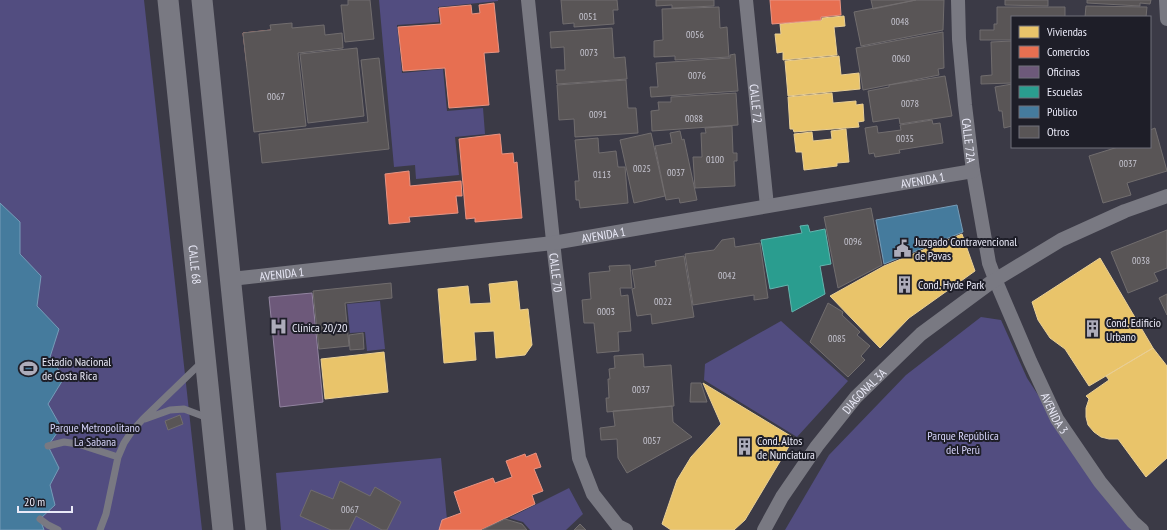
<svg xmlns="http://www.w3.org/2000/svg" width="1167" height="530" font-family="'PT Sans Narrow',sans-serif">
	<style>
		.green { fill: #524d80 }
		.homes { fill: #e9c46a; stroke: #e9cf95 }
		.shops { fill: #e76f51; stroke: #e89483 }
		.offices { fill: #6d597a; stroke: #9284a0 }
		.schools { fill: #2a9d8f; stroke: #64b4ae }
		.public { fill: #457b9d; stroke: #769cb8 }
		.building { fill: #595556; stroke: #716d6e }
		.lines { fill: none; stroke-linecap: round; stroke-linejoin: round }
		.lane { stroke: #797982; stroke-width: 7 }
		.street { stroke: #797982; stroke-width: 14 }
		.secondary { stroke: #797982; stroke-width: 21 }
		.labels { text-anchor: middle; dominant-baseline: central; stroke-width: 4; stroke-linejoin: round; paint-order: stroke }
		.number-label { font-size: 10px; fill: #c6c5d0 }
		.street-label { font-size: 12px; fill: #eaeaf8; stroke: #1e1e28 }
		.poi-label { font-size: 12px; fill: #eaeaf8; stroke: #1e1e28; text-anchor: start }
		.park-label { font-size: 12px; fill: #d5d3f9; stroke: #1e1e28 }
	</style>
	<rect width="100%" height="100%" fill="#3b3a46"/>
	<path class="green" d="M0 0H144L202 530H0Z
		M379 0H498V1L438 7 439 22 397 25 402 73 443 69 447 111 483 108 485 134 455 137 459 175 416 179 415 165 394 167Z
		M380 301 385 349 367 351 365 332 350 333 347 304Z
		M981 317 1001 320 1027 378 1098 487 1137 530H785L829 455 906 375Z
		M781 321 848 381 797 437 704 380 705 364Z
		M441 458 448 530H281L276 473Z
		M569 488 583 514 566 530H530L523 522 509 518Z"/>
	<path class="homes" d="M844 16 845 26 834 27 837 55 783 60V52L777 53 775 34H781L780 24 822 20V18Z
		M839 56 841 75 859 73 860 89 788 96 785 61Z
		M832 93 833 103 856 101V105L863 104 864 121 858 122 859 127 794 132 793 129H790L788 97Z
		M846 129 849 162 837 163V166L804 170 802 152H796L794 134 812 132 813 141 832 139 831 131Z
		M962 234 975 271 909 318 880 348 830 296 884 266Z
		M1100 258 1153 348 1089 386 1065 349 1050 338 1038 320 1032 302Z
		M517 281 520 310 528 309 532 345 525 355 496 358 494 331 474 332 476 360 444 363 438 289 468 286 470 304 491 303 489 284Z
		M1153 348 1167 366V458L1146 477 1118 439H1109L1101 437 1094 432 1088 425 1086 417V408L1089 399 1086 396 1109 380 1106 376Z
		M384 352 388 392 325 399 321 359Z
		M703 383 794 438 745 520 734 530H671L662 524 677 480 691 457 721 424Z"/>
	<path class="shops" d="M770 0H840L841 15 821 17V20L772 24Z
		M494 3 499 52 484 53 489 105 449 108 445 68 403 71 398 27 441 24 439 8 471 5 472 14 480 13 479 5Z
		M271 30 274 63 247 66 243 33Z
		M500 134 502 154 513 153 514 163 517 162 522 218 475 222V218L466 219 459 139Z
		M409 171 410 186 461 181 462 196H456L458 213 409 217 410 222 389 224 385 174Z
		M536 453 541 467 534 469 543 491 532 495 535 504 481 530H439L442 520 461 513 454 492 493 478 495 483 512 477 506 461 525 454 526 457Z"/>
	<path class="offices" d="M312 293 323 402 280 407 269 297Z"/>
	<path class="schools" d="M808 225 810 232 825 229 831 264 820 266 825 294 792 312 788 285 770 289 761 240 802 233 800 226Z"/>
	<path class="public" d="M0 203 20 222V254L41 276 37 306 59 329 50 357 64 378 48 404 61 427 48 446 59 468 50 485 55 505 40 519 44 530H0Z
		M957 205 963 232 884 264 876 220Z"/>
	<path class="building" d="M348 0H370L374 39 345 42 341 5H348Z
		M561 0H617L618 10H613L614 24 574 27V23L563 24Z
		M656 0H714V6L672 8V5L656 6Z
		M871 0H916L873 9Z
		M916 0H944L943 30 861 46 854 12Z
		M1005 0H1048V6L1005 5Z
		M1087 0H1151L1150 4 1140 3V6L1087 3Z
		M1086 6 1147 7 1146 17H1085Z
		M719 7 720 28 727 27 729 57 675 60V56L654 57V41L663 40 662 9Z
		M997 7H1065V17H1012V40H980V30H994V24H997Z
		M292 23V28L324 25 325 35 342 33 343 48 298 53 306 126 254 132 243 33 271 30 270 25Z
		M612 28 614 58 625 57 627 79 557 84 556 70H565L564 47 551 48 550 32Z
		M943 32 944 68 938 69 939 75 863 90 856 48Z
		M1012 41V83L981 84V76L992 75 991 42Z
		M357 48 364 116 308 123 300 54Z
		M735 54 738 91 651 97 650 87H658L656 63 730 58V55Z
		M379 58 389 149 262 163 259 134 368 122 361 60Z
		M945 76 952 116 900 124 899 118 873 122 868 91 889 87V85Z
		M626 80 628 108H636L638 133 575 137 574 119 559 120 557 85Z
		M1012 84V126L1004 128 1002 111H999L995 87Z
		M736 93 738 125 652 131 651 111 659 110 658 102H671V97Z
		M932 120 933 124 940 123 943 143 899 150 900 153 875 157 874 153 869 154 865 128 877 126 878 133 901 130 900 125Z
		M732 126 733 153H737V161H734L735 186 695 188 693 157H702L701 133H706L705 128Z
		M1155 128 1167 171 1127 183 1131 195 1103 203 1089 156 1118 147H1150V130Z
		M680 131 682 140 684 139 697 200 680 203 679 198 666 200 655 146 672 143 670 133Z
		M651 133 665 196 634 203 620 140Z
		M598 138 599 153 616 151 618 167H625L628 203 580 208 579 200H576L575 181H579L575 140Z
		M871 208 882 265 838 288 824 217Z
		M1167 230V268L1154 273 1158 281 1128 293 1111 252Z
		M734 238 735 247 760 243 768 298 754 300V295L693 305 685 254 714 250 722 240Z
		M684 256 694 317 652 324 651 314 637 316 632 289 635 288 632 270 656 266 655 261Z
		M630 265 632 288H620L621 296 628 295 631 331 618 332 619 351 597 353 594 323H584L582 300 591 299 589 273 610 271 609 266Z
		M391 283 392 298 345 303 349 346 319 349 313 291Z
		M1167 294V315L1159 298Z
		M828 303 843 312 842 315 860 332 857 335 870 346 861 356 865 360 848 377 810 342Z
		M363 333 364 349 350 350 349 335Z
		M643 354 644 367 671 365 674 406 607 412 606 398H609L608 379H610L609 369 615 368 614 356Z
		M691 383H701L707 402H690Z
		M672 406 673 422 692 437 627 473 618 458 617 439 601 440 600 428 615 426 613 411Z
		M180 415 183 424 168 430 165 421Z
		M340 481 370 496 375 487 401 502 387 530H382L356 516 349 530H331L300 516 311 490 333 499Z
		M505 519 522 524 527 530H482Z
		M580 524 586 530H574Z"/>
	<g class="lines">
		<path class="lane" d="M145 419 170 410 184 409 208 418
			M48 446 64 442 78 444 118 457
			M40 519 48 525 58 530
			M100 530 106 514 118 457 124 443 132 431 143 419 202 362"/>
		<g class="street">
			<path id="s1" d="M528 0 555 260 579 458 593 494 618 526 626 530"/>
			<path id="s2" d="M746 0 767 206"/>
			<path id="s3" d="M958 0 959 39 965 105 973 171 989 263 995 279 1030 361 1057 419 1100 482 1133 522 1142 530"/>
			<path d="M1166 0 1167 19"/>
			<path id="s4" d="M231 279 553 243 973 171"/>
			<path id="s5" d="M764 530 782 497 817 446 856 397 921 334 990 283 1061 240 1125 211 1167 196"/>
		</g>
		<g class="secondary">
			<path id="s6" d="M168 0 223 530"/>
			<path d="M202 0 256 530"/>
		</g>
	</g>
	<defs>
		<symbol id="civic-bare" viewBox="-9 -9 18 18"><path d="M-.6-6.5H3V-4.5H.6V-3L4-1V1h2V6H-6V1h2V-1L-.6-3ZM-1.2 2.5V6h2.4V2.5Z" fill="#adacba" stroke="#1e1e28" stroke-width="2.5" paint-order="stroke"/></symbol>
		<symbol id="building-bare" viewBox="-9 -9 18 18"><path d="M-4-6H4V6H1V3H-1V6H-4ZM-2.5-4.3h1.7v1.8h-1.7ZM.8-4.3h1.7v1.8H.8ZM-2.5-1h1.7V.8h-1.7ZM.8-1h1.7V.8H.8Z" fill="#adacba" stroke="#1e1e28" stroke-width="2.5" paint-order="stroke"/></symbol>
		<symbol id="hospital-bare" viewBox="-9 -9 18 18"><path d="M-5-5h3v3.5h4V-5h3V5h-3V1.5h-4V5h-3Z" fill="#adacba" stroke="#1e1e28" stroke-width="2.5" paint-order="stroke"/></symbol>
		<symbol id="stadium-bare" viewBox="-9 -9 18 18"><path d="M0-5a6.5 5 0 1 0 0 10a6.5 5 0 1 0 0-10ZM-3.5-1.8h7v3.6h-7Z" fill="#adacba" stroke="#1e1e28" stroke-width="2.5" paint-order="stroke"/></symbol>
	</defs>
	<g fill-rule="evenodd">
		<use href="#civic-bare" x="890" y="236" width="25" height="25"/>
		<use href="#building-bare" x="892" y="272" width="25" height="25"/>
		<use href="#hospital-bare" x="266" y="314" width="25" height="25"/>
		<use href="#building-bare" x="1080" y="316" width="25" height="25"/>
		<use href="#stadium-bare" x="16" y="356" width="25" height="25"/>
		<use href="#building-bare" x="732" y="434" width="25" height="25"/>
	</g>
	<g class="labels">
		<g class="number-label">
			<text x="588" y="16">0051</text>
			<text x="900" y="21">0048</text>
			<text x="695" y="34">0056</text>
			<text x="589" y="52">0073</text>
			<text x="901" y="58">0060</text>
			<text x="697" y="75">0076</text>
			<text x="276" y="96">0067</text>
			<text x="910" y="103">0078</text>
			<text x="598" y="114">0091</text>
			<text x="694" y="118">0088</text>
			<text x="905" y="138">0035</text>
			<text x="715" y="159">0100</text>
			<text x="1128" y="163">0037</text>
			<text x="642" y="168">0025</text>
			<text x="676" y="172">0037</text>
			<text x="602" y="174">0113</text>
			<text x="853" y="241">0096</text>
			<text x="1141" y="260">0038</text>
			<text x="727" y="275">0042</text>
			<text x="663" y="301">0022</text>
			<text x="606" y="311">0003</text>
			<text x="837" y="338">0085</text>
			<text x="641" y="389">0037</text>
			<text x="652" y="440">0057</text>
			<text x="350" y="509">0067</text>
		</g>
		<g class="street-label">
			<text stroke="none"><textPath href="#s2" startOffset="104">CALLE 72</textPath></text>
			<text stroke="none"><textPath href="#s3" startOffset="141">CALLE 72A</textPath></text>
			<text stroke="none"><textPath href="#s4" startOffset="699">AVENIDA 1</textPath></text>
			<text stroke="none"><textPath href="#s4" startOffset="375">AVENIDA 1</textPath></text>
			<text stroke="none"><textPath href="#s6" startOffset="266">CALLE 68</textPath></text>
			<text stroke="none"><textPath href="#s4" startOffset="51">AVENIDA 1</textPath></text>
			<text stroke="none"><textPath href="#s1" startOffset="274">CALLE 70</textPath></text>
			<text stroke="none"><textPath href="#s5" startOffset="172">DIAGONAL 3A</textPath></text>
			<text stroke="none"><textPath href="#s3" startOffset="429">AVENIDA 3</textPath></text>
		</g>
		<g class="poi-label">
			<text x="915" y="241">Juzgado Contravencional<tspan x="915" dy="14">de Pavas</tspan></text>
			<text x="918" y="284">Cond. Hyde Park</text>
			<text x="1106" y="322">Cond. Edificio<tspan x="1106" dy="14">Urbano</tspan></text>
			<text x="292" y="327">Clínica 20/20</text>
			<text x="42" y="361">Estadio Nacional<tspan x="42" dy="14">de Costa Rica</tspan></text>
			<text x="757" y="440">Cond. Altos<tspan x="757" dy="14">de Nunciatura</tspan></text>
		</g>
		<g class="park-label">
			<text x="95" y="427">Parque Metropolitano<tspan x="95" dy="14">La Sabana</tspan></text>
			<text x="963" y="435">Parque República<tspan x="963" dy="14">del Perú</tspan></text>
		</g>
	</g>
	<rect x="1011" y="16" width="140" height="132" fill="#1e1e28" stroke="#70707b"/>
	<rect x="1019" y="26" width="20" height="12" fill="#e9c46a" stroke="#70707b"/>
	<text x="1047" y="36" font-size="12" fill="#eaeaf8">Viviendas</text>
	<rect x="1019" y="46" width="20" height="12" fill="#e76f51" stroke="#70707b"/>
	<text x="1047" y="56" font-size="12" fill="#eaeaf8">Comercios</text>
	<rect x="1019" y="66" width="20" height="12" fill="#6d597a" stroke="#70707b"/>
	<text x="1047" y="76" font-size="12" fill="#eaeaf8">Oficinas</text>
	<rect x="1019" y="86" width="20" height="12" fill="#2a9d8f" stroke="#70707b"/>
	<text x="1047" y="96" font-size="12" fill="#eaeaf8">Escuelas</text>
	<rect x="1019" y="106" width="20" height="12" fill="#457b9d" stroke="#70707b"/>
	<text x="1047" y="116" font-size="12" fill="#eaeaf8">Público</text>
	<rect x="1019" y="126" width="20" height="12" fill="#595556" stroke="#70707b"/>
	<text x="1047" y="136" font-size="12" fill="#eaeaf8">Otros</text>
	<path d="M18 506v6h54v-6" fill="none" stroke="#eaeaf8" stroke-width="2"/>
	<text x="24" y="506" font-size="12" fill="#eaeaf8" stroke="#1e1e28" stroke-width="3" paint-order="stroke">20 m</text>
</svg>
